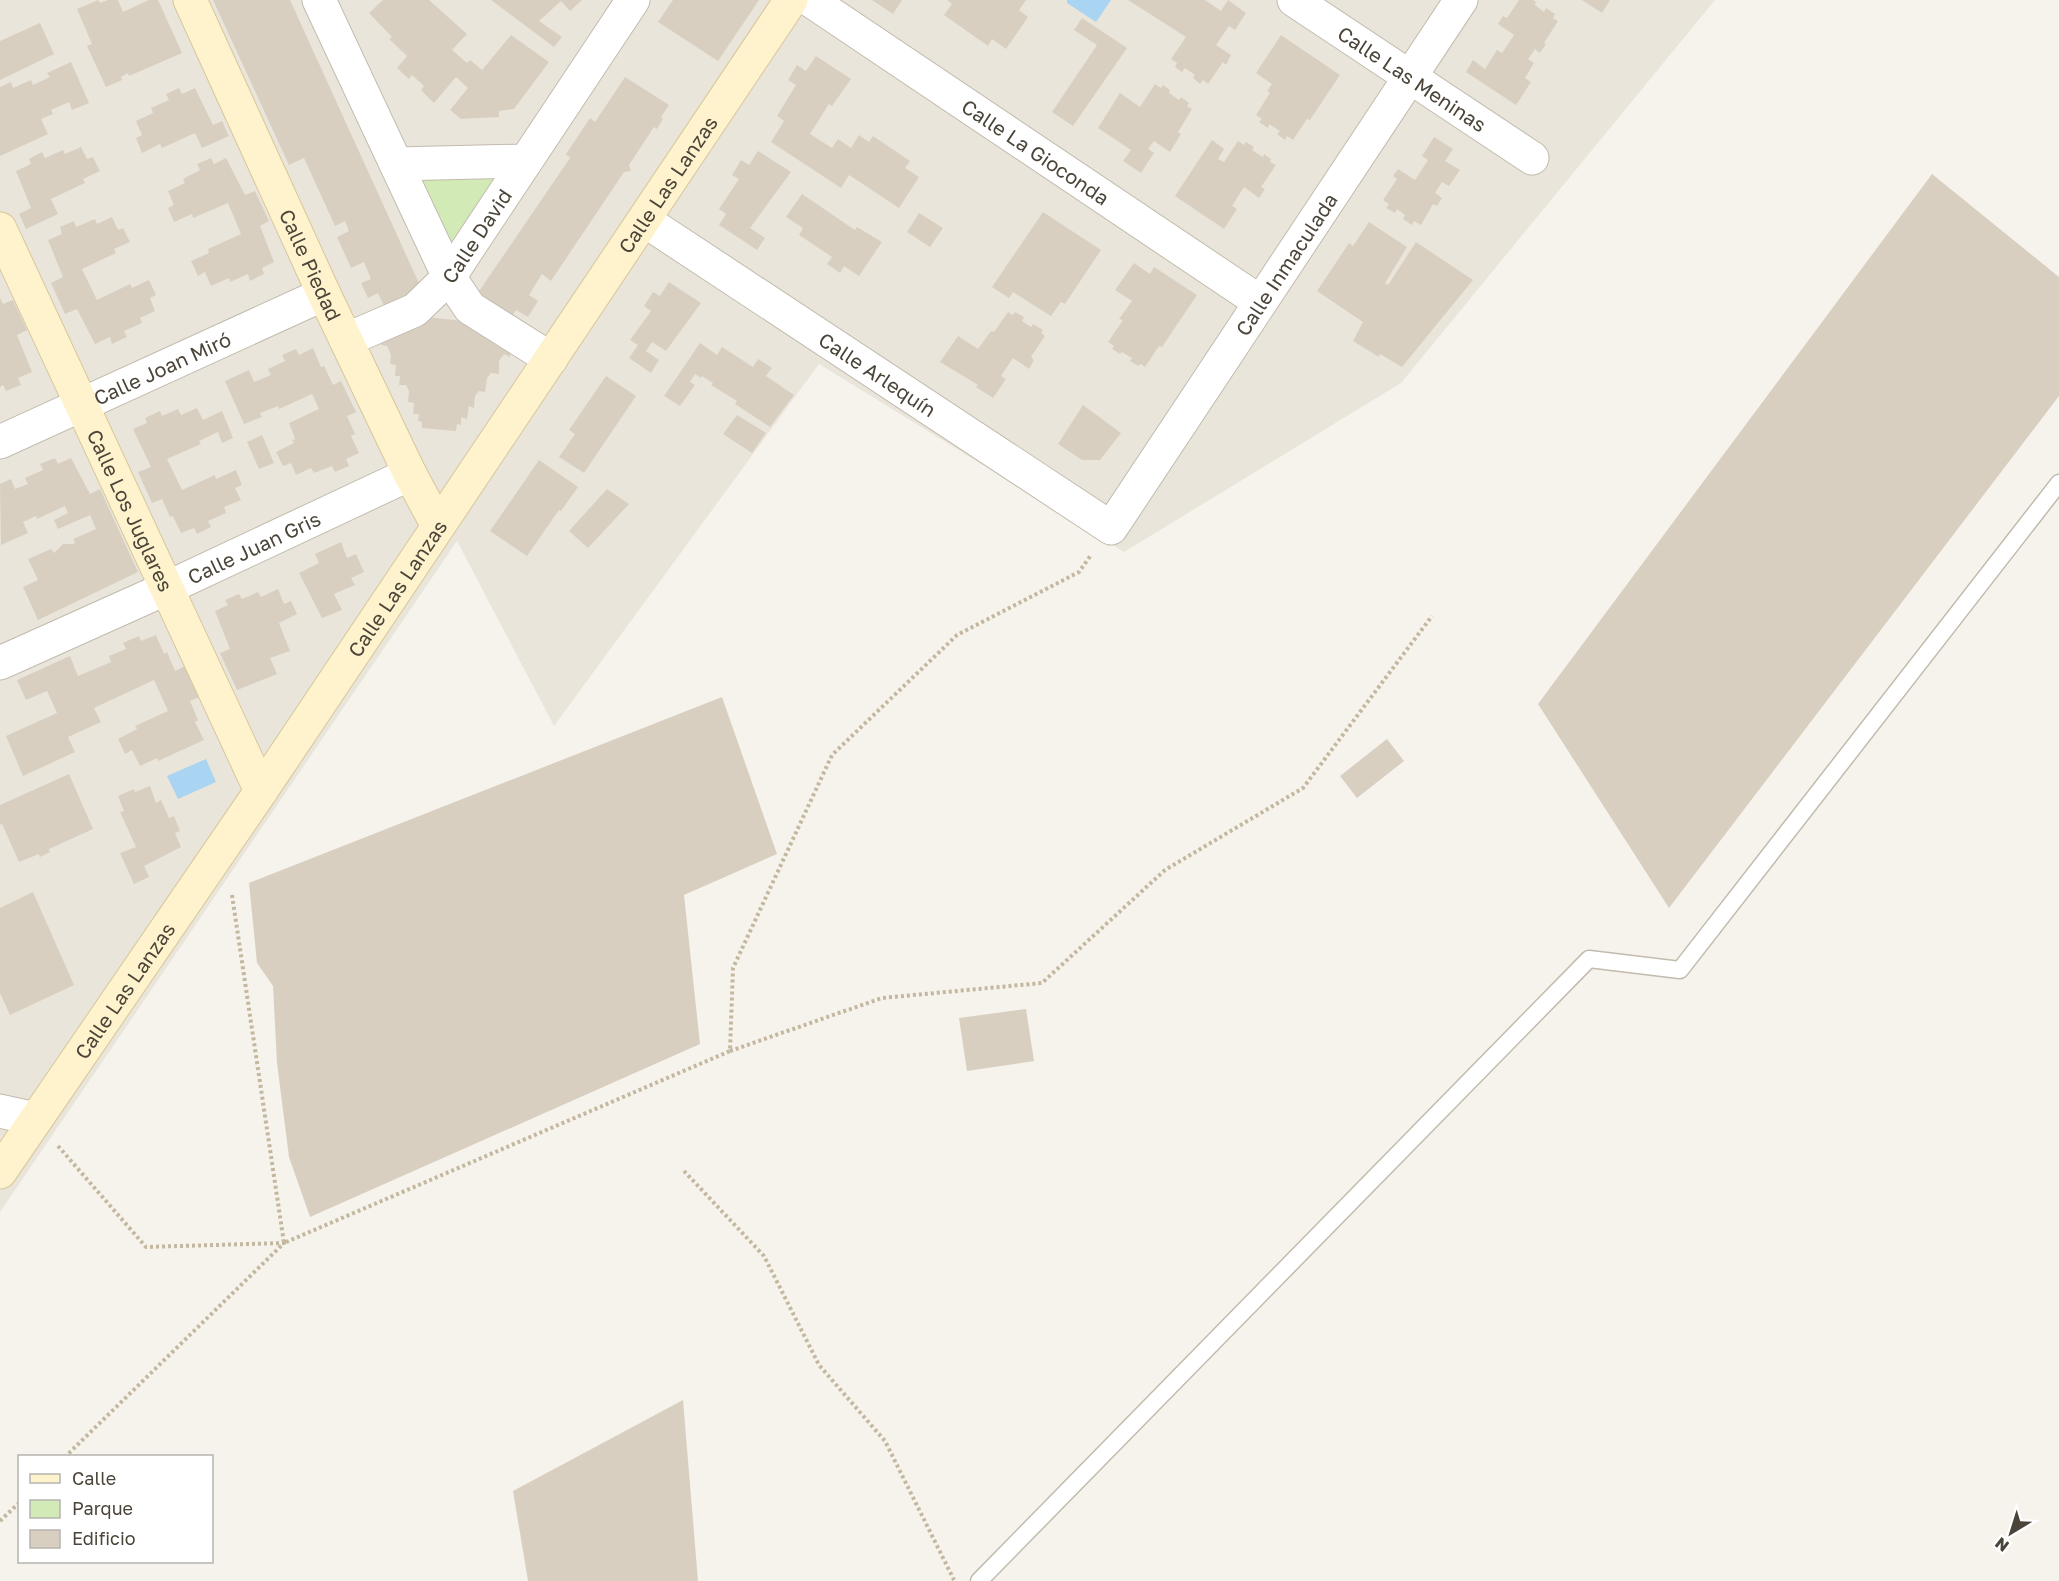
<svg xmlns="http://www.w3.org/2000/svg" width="2059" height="1581" font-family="'Golos Text',sans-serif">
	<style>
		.residential { fill: #eae5da }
		.green { fill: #d2eab5 }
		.water { fill: #a9d4f2 }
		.building { fill: #d8cfc1 }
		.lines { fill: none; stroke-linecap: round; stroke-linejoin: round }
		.lane-casing { stroke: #c2bbae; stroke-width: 19 }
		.street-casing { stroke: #c2bbae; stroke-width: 35 }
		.secondary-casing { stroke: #d6c79b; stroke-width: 35 }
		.path { stroke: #c4b79f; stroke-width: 4; stroke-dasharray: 3 3; stroke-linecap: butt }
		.lane { stroke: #fff; stroke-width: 16 }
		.street { stroke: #fff; stroke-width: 33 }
		.secondary { stroke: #fff3cd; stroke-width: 33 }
		.labels { text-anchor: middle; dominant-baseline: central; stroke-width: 6; stroke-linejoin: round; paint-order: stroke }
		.street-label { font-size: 20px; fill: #4b4439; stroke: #fff }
	</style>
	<rect width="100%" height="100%" fill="#f6f3ec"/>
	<path class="residential" d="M0 0H1715L1401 383 1124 552 819 364 554 726 457 541 0 1212Z"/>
	<path class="green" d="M526 161 449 277 396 164Z"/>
	<path class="water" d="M1067 0H1111L1096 22 1067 3Z
		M206 759 216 782 178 799 167 776Z"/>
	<path class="building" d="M98 0 100 3 108 0H118L123 12 149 0H158L182 53 129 76 128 73 121 77 122 80 106 87 87 46 92 44 77 9Z
		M213 0H290L423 292 386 310 378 293 368 298 361 283 371 279 364 262 351 268 337 237 349 231 345 221 335 226 304 158 289 165Z
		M383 0H429L467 34 452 50 467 63 470 60 482 70 511 35 549 62 514 109 499 111V117L461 119 450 110 468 88 456 77 434 103 421 90 424 86 412 75 409 79 397 68 407 56 389 39 392 37 369 13Z
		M491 0H582L570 11 561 1 539 21 562 37 554 47Z
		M673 0H759L718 61 658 22Z
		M872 0H902L893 14Z
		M947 0H1026L1019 10 1028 17 1006 49 992 39 988 46 944 15 952 4Z
		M1128 0H1205L1221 11 1228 0 1246 13 1235 30 1229 26 1216 45 1231 55 1226 65 1223 62 1208 84 1203 80 1200 84 1193 78 1195 75 1185 68 1182 72 1175 67 1177 63 1171 59 1186 37Z
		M1519 0H1533L1536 2 1535 5 1544 12 1546 8 1555 14 1553 18 1558 21 1544 43 1546 44 1540 53 1535 49 1528 59 1534 63 1525 78 1531 82 1516 105 1466 72 1473 60 1485 69 1497 50 1502 53 1514 35 1498 24 1503 16 1507 18Z
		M1582 0H1610L1602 13Z
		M1082 18 1127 48 1073 126 1052 112 1097 45 1074 30Z
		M40 23 54 54 0 80V41Z
		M1281 35 1340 75 1310 120 1307 119 1293 140 1287 136 1285 140 1277 134 1280 131 1269 124 1268 128 1259 122 1262 119 1256 115 1270 93 1267 91 1272 84 1256 73Z
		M816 56 851 79 832 106 829 104 810 134 832 148 838 139 851 148 859 135 869 142 873 136 910 161 905 168 919 177 899 208 849 175 841 188 771 142 784 121 777 116 796 85 788 80 797 65 806 71Z
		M71 62 89 103 72 110 69 102 51 110 53 114 41 119 48 134 0 156V87L11 82 13 88 31 80 33 85 50 77 47 73Z
		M625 77 669 105 661 117 663 119 657 129 654 127 629 165 631 171 624 172 551 281 542 274 529 295 538 301 528 317 516 310 509 320 475 297 570 158 566 154 590 118 595 122Z
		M1155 84 1161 88 1163 85 1170 90 1169 93 1179 100 1181 97 1189 103 1187 106 1192 109 1178 132 1181 134 1170 152 1154 141 1148 149 1154 153 1141 173 1123 161 1131 150 1098 128 1120 93 1140 107Z
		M179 88 182 94 195 88 213 125 222 121 229 136 202 148 195 133 162 148 160 144 142 153 136 138 142 135 136 121 153 113 151 108 169 100 166 94Z
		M1434 137 1453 149 1445 161 1460 170 1449 186 1442 182 1435 193 1442 198 1437 206 1433 204 1421 225 1414 221 1412 225 1403 219 1405 215 1397 209 1395 213 1386 208 1389 204 1383 200 1397 179 1393 176 1398 169 1415 180 1428 160 1422 156Z
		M1212 140 1224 149 1218 159 1224 162 1238 141 1244 145 1246 142 1254 147 1252 150 1263 157 1264 154 1271 159 1270 162 1276 165 1261 187 1265 189 1259 198 1244 187 1232 206 1237 209 1224 229 1175 196Z
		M81 147 87 159 93 157 100 171 83 179 85 183 51 199 58 214 26 229 19 214 31 208 16 171 31 164 29 159 42 152 45 158 63 150 65 154Z
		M758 151 791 172 750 228 765 238 757 250 719 225 726 214 719 209 739 179 732 175 741 160 749 165Z
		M211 158 214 164 226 158 245 195 255 191 269 221 260 226 274 262 262 268 264 274 250 281 248 274 230 282 229 278 211 286 205 272 198 276 191 261 209 253 208 249 241 234 228 203 193 218 192 214 174 222 168 208 174 205 168 191 185 183 183 179 200 170 197 164Z
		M1932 174 2059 277V396L1669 908 1538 704Z
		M802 194 855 230 857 227 882 242 859 276 844 266 840 273 827 264 832 257 799 235 803 228 786 217Z
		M1043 212 1101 250 1065 304 1061 302 1051 316 1013 292 1009 298 992 287Z
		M919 213 943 228 930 247 907 232Z
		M112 217 118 230 123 228 130 242 114 249 116 253 82 269 97 300 130 284 132 288 149 280 156 295 150 298 155 311 140 318 142 323 124 331 127 337 112 344 110 337 95 344 77 309 65 314 51 283 63 277 48 240 62 234 60 227 74 221 76 227 95 219 97 224Z
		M1369 222 1407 247 1385 283 1388 285 1416 242 1473 280 1402 367 1380 354 1379 357 1353 341 1363 322 1317 291 1349 243 1353 246Z
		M1134 263 1150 274 1154 267 1197 295 1162 347 1159 346 1145 367 1141 364 1138 366 1130 361 1132 358 1122 352 1120 354 1112 349 1114 346 1108 342 1123 320 1119 319 1132 301 1115 290Z
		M669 282 701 303 666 351 652 342 646 351 659 360 651 373 629 358 638 345 630 340 651 311 644 306 653 292 660 296Z
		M0 298 3 304 13 300 27 330 17 335 32 372 18 378 21 385 6 391 3 385 0 387Z
		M1008 312 1013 315 1015 312 1024 317 1022 321 1031 327 1033 324 1043 330 1041 333 1045 336 1031 357 1034 360 1029 369 1013 358 1001 376 1006 379 993 398 976 387 978 385 940 362 958 336 978 349 991 331 994 332Z
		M417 316 483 323 511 343 510 357 504 354 499 361V374L491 373 487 378 485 392 479 391 475 396 474 408 469 406 467 419 461 417V425L457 424 456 431 422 428V422L418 421 419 414H413L414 403 408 402 409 391 406 385H399L400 376H395L396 365 390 364 391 355 387 346 381 345 382 332Z
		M700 343 717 355 722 347 753 367 758 359 772 368 766 376 794 395 770 427 735 404 737 401 711 385 713 383 702 376 701 378 695 374 690 382 695 385 680 406 664 396Z
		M313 348 321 367 324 366 333 385 341 381 356 412 347 416 355 434 351 436 359 453 346 459 349 466 335 472 332 466 314 473 311 468 296 475 291 463 283 466 276 452 294 443 292 440 295 439 289 423 319 409 312 394 279 409 278 406 260 413 262 417 244 424 225 381 249 370 254 382 271 375 268 369 285 361 282 355 296 349 299 355Z
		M606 376 636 396 584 473 559 457 575 434 569 430Z
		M1083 405 1121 433 1100 460H1082L1058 444Z
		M197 408 203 420 222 411 233 438 222 443 218 432 199 441 201 444 167 459 182 490 215 475 216 479 236 470 242 485 235 488 241 500 224 507 226 513 208 521 211 527 197 534 194 528 181 533 173 516 170 517 162 499 152 503 138 472 151 467 133 429 147 423 145 418 160 411 162 416 178 409 181 415Z
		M737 415 766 433 752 453 723 434Z
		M262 435 274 463 259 469 247 442Z
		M55 458 58 464 71 458 90 494 100 489 138 572 38 620 23 587 38 580 28 559 51 549 54 553 63 544H73L75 543 73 539 96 529 90 515 58 529 54 520 68 513 65 506 37 519 36 516 23 522 28 533 1 545 0 484 11 479 15 489 28 484 25 478 43 470 40 464Z
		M539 460 578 487 561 511 559 510 527 556 490 531Z
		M607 489 629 504 588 548 569 531Z
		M341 542 347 558 356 554 364 572 351 578 355 585 334 594 342 610 322 618 299 573 319 563 315 554Z
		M278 589 284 604 291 601 297 614 279 623 290 651 270 658 277 674 237 690 220 653 230 649 215 611 228 605 225 600 239 594 242 599 258 592 261 597Z
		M156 635 164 654 167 652 175 671 185 666 199 697 190 701 198 720 195 722 204 740 158 761 157 758 140 766 132 750 125 754 118 739 137 729 135 726 168 711 154 680 94 708 101 722 68 737 75 752 23 776 6 736 57 713 47 691 26 700 17 680 70 656 78 676 111 662 109 656 126 649 123 643 139 636 141 641Z
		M722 697 777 854 684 895 700 1044 310 1217 289 1157 277 1063 273 986 257 963 249 883Z
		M1387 739 1404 761 1357 798 1340 776Z
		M69 774 93 829 49 849 50 852 40 857 39 854 19 862 2 824 0 825V805Z
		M150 786 156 803 161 800 169 818 174 816 180 831 175 833 181 847 144 866 149 877 134 884 120 853 136 847 120 812 124 811 118 796 134 789 135 792Z
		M33 892 74 985 10 1015 0 993V908Z
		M1026 1009 1034 1061 967 1071 959 1018Z
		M683 1400 698 1581H528L513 1491Z"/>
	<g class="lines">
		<defs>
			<path id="lane" d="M979 1581 1589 959 1680 970 2059 483"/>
			<g id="street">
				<path d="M319 0 449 277 470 308 551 359"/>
				<path id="s1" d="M810 0 1260 302"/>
				<path id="s2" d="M1294 0 1532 158"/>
				<path d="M396 164 526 161"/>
				<path id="s3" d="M644 220 1111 528 1461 0"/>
				<path id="s4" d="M346 340 415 310 449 277 633 0"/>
				<path id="s5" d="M0 442 324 294"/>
				<path id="s6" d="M0 663 167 588 410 474"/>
				<path d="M0 1111 36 1119"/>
			</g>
			<g id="secondary">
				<path id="s7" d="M190 0 324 294 410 474 438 526"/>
				<path id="s8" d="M0 229 261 791"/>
				<path id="s9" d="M0 1172 261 791 791 0"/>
			</g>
		</defs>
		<use href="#lane" class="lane-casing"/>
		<use href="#street" class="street-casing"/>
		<use href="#secondary" class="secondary-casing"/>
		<path class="path" d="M232 895 284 1243 730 1051 733 968 832 755 957 635 1079 572 1091 555
			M730 1051 882 998 1042 983 1165 870 1303 788 1432 616
			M58 1146 146 1247 284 1243 66 1456
			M684 1171 764 1256 819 1365 885 1441 954 1580
			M0 1521 20 1502"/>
		<use href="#lane" class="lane"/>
		<use href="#street" class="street"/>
		<use href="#secondary" class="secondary"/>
	</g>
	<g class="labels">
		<g class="street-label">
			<text stroke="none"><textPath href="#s2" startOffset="142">Calle Las Meninas</textPath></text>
			<text stroke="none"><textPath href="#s1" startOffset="272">Calle La Gioconda</textPath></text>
			<text stroke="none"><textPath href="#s9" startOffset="1192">Calle Las Lanzas</textPath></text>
			<text stroke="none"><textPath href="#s4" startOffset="172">Calle David</textPath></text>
			<text stroke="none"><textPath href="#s3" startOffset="876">Calle Inmaculada</textPath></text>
			<text stroke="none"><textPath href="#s7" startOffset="291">Calle Piedad</textPath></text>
			<text stroke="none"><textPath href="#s5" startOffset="178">Calle Joan Miró</textPath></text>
			<text stroke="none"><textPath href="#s3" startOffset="280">Calle Arlequín</textPath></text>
			<text stroke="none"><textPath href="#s8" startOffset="310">Calle Los Juglares</textPath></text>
			<text stroke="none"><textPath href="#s6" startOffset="279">Calle Juan Gris</textPath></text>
			<text stroke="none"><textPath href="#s9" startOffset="706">Calle Las Lanzas</textPath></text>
			<text stroke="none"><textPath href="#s9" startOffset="220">Calle Las Lanzas</textPath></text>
		</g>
	</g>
	<rect x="18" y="1455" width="195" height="108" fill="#ffffff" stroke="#b7b4b0" stroke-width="1.5"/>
	<rect x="30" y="1474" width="30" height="9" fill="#fff3cd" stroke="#b7b4b0" stroke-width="1.5"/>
	<text x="72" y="1485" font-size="18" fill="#4b4439">Calle</text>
	<rect x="30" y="1500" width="30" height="18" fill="#d2eab5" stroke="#b7b4b0" stroke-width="1.5"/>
	<text x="72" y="1515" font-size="18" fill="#4b4439">Parque</text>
	<rect x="30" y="1530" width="30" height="18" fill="#d8cfc1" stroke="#b7b4b0" stroke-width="1.5"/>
	<text x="72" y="1545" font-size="18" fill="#4b4439">Edificio</text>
	<g transform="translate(2011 1533) rotate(218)" stroke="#ffffff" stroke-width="4.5" paint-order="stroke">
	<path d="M0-4.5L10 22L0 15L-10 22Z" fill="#4b4439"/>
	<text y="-9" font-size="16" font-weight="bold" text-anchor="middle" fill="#4b4439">N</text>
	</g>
</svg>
